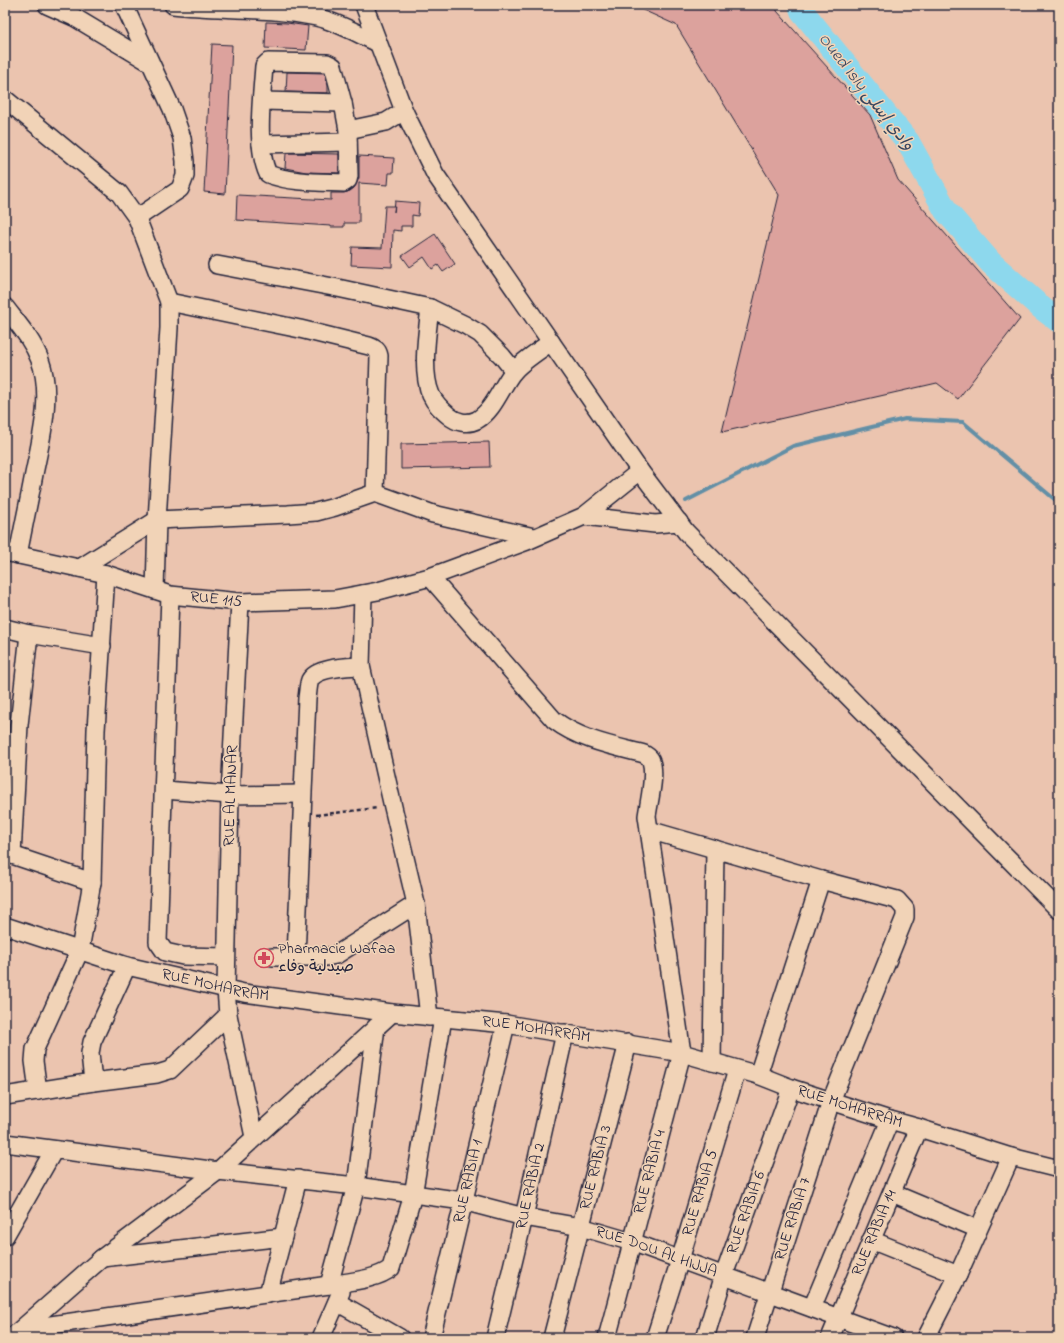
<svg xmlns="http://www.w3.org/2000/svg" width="1064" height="1343" font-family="'Indie Flower','Playpen Sans Arabic',sans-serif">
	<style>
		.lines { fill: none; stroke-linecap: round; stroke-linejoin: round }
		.stream { stroke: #628fa6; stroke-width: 4 }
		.river { stroke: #8dd8ed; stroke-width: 24 }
		.building { fill: #dca29d; stroke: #22223b }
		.minor-casing { stroke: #22223b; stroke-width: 20 }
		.path { stroke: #22223b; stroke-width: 2.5; stroke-dasharray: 4 3; stroke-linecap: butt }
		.minor { stroke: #f1d3b7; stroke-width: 17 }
		.labels { text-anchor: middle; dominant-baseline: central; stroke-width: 3; stroke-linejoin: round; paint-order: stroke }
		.street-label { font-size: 16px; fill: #22223b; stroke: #f1d3b7 }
		.poi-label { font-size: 16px; fill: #22223b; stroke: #f1d3b7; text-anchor: start }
		.water-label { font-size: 17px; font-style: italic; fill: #37465f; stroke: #f1d3b7 }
	</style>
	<rect width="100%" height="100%" fill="#ebc4af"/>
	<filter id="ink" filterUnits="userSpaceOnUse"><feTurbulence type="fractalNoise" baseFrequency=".025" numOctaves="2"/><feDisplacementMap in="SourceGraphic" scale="8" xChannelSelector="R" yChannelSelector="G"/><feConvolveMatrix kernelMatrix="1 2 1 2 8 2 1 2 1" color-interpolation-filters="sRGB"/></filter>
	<g filter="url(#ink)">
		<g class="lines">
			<path class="stream" d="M686 501 793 446 905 419 963 422 1059 503"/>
			<path class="river" d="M800 5 802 11 908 142 946 211 991 263 1043 309 1059 321"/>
		</g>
		<path class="building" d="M632 5H777V11L870 115 898 180 1020 319 958 399 937 383 722 432 779 195 676 25Z
			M266 22 287 23 308 26 306 50 265 48Z
			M212 44 232 45 225 194 204 192Z
			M287 72 325 73 328 86V93L286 92Z
			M286 153 339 154V173L306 172 285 168Z
			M359 156 394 158 393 173H389L388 185 359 183V223H344V227H331V226L236 220 237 195 331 200V193H344L350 191 354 188 359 178Z
			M395 201 419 203 418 216 412 215V226H401V231L393 230 392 267 351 265 352 247 382 248 385 206H395L394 212Z
			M435 234 455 264 443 272 438 265 432 269 424 257 410 267 402 256Z
			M489 442 490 467 401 469V444Z"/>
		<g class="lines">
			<defs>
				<g id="minor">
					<path d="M47 5 74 17 149 62"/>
					<path d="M124 5 172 109 182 138 185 161V176L180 189 137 218 169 302V328L157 520 155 590"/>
					<path d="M173 5C220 10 269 7 316 17 338 22 358 34 378 43"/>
					<path d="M364 5 404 111 435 174 640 471 686 532 1059 910"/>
					<path d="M268 62 327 63 333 66 343 103 348 130 349 176 348 180 344 183C319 182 292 183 268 174 255 146 262 96 264 66Z"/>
					<path d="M5 99 119 193 137 218"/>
					<path d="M262 101 343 103"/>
					<path d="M348 130 386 122 404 111"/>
					<path d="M261 144 348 142"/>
					<path d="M217 265 333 287 430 308 465 325 480 334 502 356 514 371"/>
					<path d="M169 302 300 329 369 346C375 348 378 350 379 356L375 493"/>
					<path d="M5 307C18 324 32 339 40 360 53 395 41 439 34 474 29 501 23 528 18 555"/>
					<path d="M430 308C427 334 421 372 431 395 435 404 442 410 449 416 456 422 467 425 477 420 494 410 501 387 513 372 521 362 540 350 551 342"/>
					<path d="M584 516 655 524 679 522"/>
					<path id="s1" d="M5 552 106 574 170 595 240 602 335 599 378 591 430 577 527 541 584 516 640 471"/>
					<path d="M80 568 157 520 288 514 316 512 335 507 375 493 433 514 534 537"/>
					<path d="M430 577 554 720C580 740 613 746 644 754 647 756 650 757 651 761 656 775 649 801 647 816L682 1053 607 1338"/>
					<path d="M363 594 361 666 393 807 416 904 429 1017"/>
					<path d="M170 595 158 942 165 952 183 956 226 957"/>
					<path d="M240 602 230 795 226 989 228 1015 254 1137"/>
					<path d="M5 628 29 634 102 646"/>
					<path d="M164 790 230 795 302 794"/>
					<path d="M649 830 821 880 897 900 905 909V917L831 1101 755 1338"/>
					<path d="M5 851 12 855 92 882"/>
					<path d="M12 855 19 725 29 634"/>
					<path id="s2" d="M5 926 127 966 244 993 392 1013 506 1024 682 1053 758 1075 791 1088 890 1120 919 1128 1011 1157 1059 1169"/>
					<path d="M272 957H326L336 955 416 904"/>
					<path d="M296 957 307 698C308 693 308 685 310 680 317 667 348 667 361 666"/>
					<path d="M712 1062 715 849"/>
					<path d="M758 1075 821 880"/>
					<path d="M93 1082 90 1053 92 1042 127 966"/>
					<path d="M38 1091 34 1061 35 1049 80 950 92 882 96 730 106 574"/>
					<path d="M5 1096 93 1082 157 1074 170 1070 228 1015"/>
					<path id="s3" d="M5 1143 218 1171 356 1186 463 1201 524 1217 581 1227 632 1242 893 1338"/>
					<path d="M892 1193 978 1229"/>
					<path d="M5 1236 54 1150"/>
					<path d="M871 1240 958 1275"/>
					<path d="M102 1258 283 1237"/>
					<path d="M329 1285 356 1186 376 1027"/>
					<path d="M268 1294 298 1179"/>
					<path d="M337 1302 400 1338"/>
					<path d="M812 1308 890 1120"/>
					<path d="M23 1329 329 1285C346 1282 377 1280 391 1268L413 1195 443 1018"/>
					<path d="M11 1338 102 1258 218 1171 392 1013"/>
					<path d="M321 1338 341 1292"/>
					<path id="s4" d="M431 1338 506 1024"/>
					<path id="s5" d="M495 1338 524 1217 565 1033"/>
					<path id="s6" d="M552 1338 628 1043"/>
					<path id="s7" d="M655 1338 680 1260 737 1070"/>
					<path id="s8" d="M705 1338 724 1275 791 1088"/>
					<path id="s9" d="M830 1338 919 1128"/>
					<path d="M926 1338 958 1275 1011 1157"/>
				</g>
			</defs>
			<use href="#minor" class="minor-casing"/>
			<path class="path" d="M316 815 378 808"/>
			<use href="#minor" class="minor"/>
		</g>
	</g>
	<defs>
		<symbol id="pharmacy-ring" viewBox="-11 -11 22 22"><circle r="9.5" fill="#f1d3b7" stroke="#d1495b" stroke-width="1.5"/><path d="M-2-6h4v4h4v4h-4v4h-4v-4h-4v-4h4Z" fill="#d1495b"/></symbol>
	</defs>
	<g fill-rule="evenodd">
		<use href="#pharmacy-ring" x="253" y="947" width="22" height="22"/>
	</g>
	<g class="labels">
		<g class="street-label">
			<text stroke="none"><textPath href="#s1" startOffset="217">RUE 115</textPath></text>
			<text transform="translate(231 796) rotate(-88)">RUE AL MANAR</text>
			<text stroke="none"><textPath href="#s2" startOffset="219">RUE MOHARRAM</textPath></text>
			<text stroke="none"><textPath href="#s2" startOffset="543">RUE MOHARRAM</textPath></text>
			<text stroke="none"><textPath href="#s2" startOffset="867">RUE MOHARRAM</textPath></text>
			<text stroke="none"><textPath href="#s6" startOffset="176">RUE RABIA 3</textPath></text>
			<text transform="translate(650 1172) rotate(-75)">RUE RABIA 4</text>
			<text stroke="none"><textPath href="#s4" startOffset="161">RUE RABIA 1</textPath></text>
			<text stroke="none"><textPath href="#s5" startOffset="156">RUE RABIA 2</textPath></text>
			<text stroke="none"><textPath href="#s7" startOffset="152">RUE RABIA 5</textPath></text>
			<text stroke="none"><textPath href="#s8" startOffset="132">RUE RABIA 6</textPath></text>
			<text transform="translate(793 1219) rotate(-72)">RUE RABIA 7</text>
			<text stroke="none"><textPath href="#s9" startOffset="114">RUE RABIA 14</textPath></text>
			<text stroke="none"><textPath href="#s3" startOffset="662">RUE DOU AL HIJJA</textPath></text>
		</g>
		<g class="poi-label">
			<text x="278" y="949">Pharmacie Wafaa<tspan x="278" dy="18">صيدلية وفاء</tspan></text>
		</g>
		<g class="water-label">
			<text transform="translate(866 92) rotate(52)">Oued Isly وادي إسلي</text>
		</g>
	</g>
	<rect width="1064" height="1343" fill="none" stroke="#f1d3b7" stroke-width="20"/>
	<rect x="10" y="10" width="1044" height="1323" fill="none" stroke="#22223b" stroke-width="1.5" filter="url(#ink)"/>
</svg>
